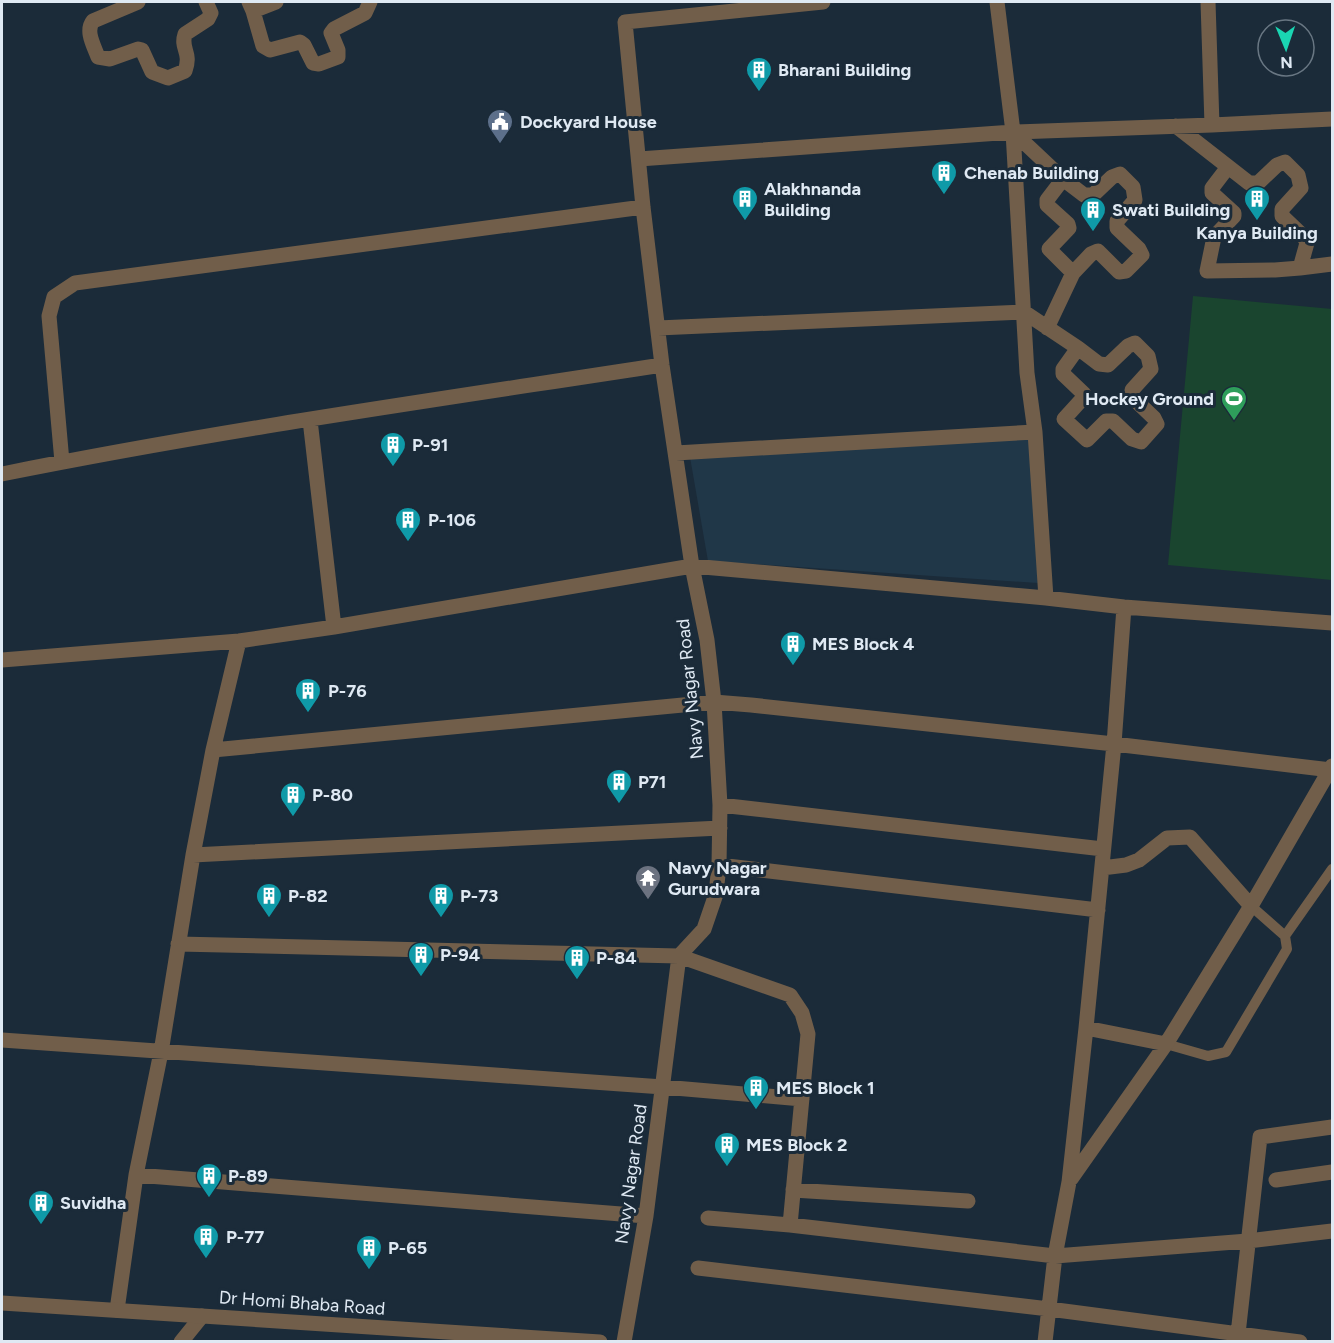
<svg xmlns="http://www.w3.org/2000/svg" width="1334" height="1343" font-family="Figtree,sans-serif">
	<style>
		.built { fill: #203748 }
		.green { fill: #1a452f }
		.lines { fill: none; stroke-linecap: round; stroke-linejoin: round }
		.service { stroke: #715e4a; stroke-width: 10 }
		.minor { stroke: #715e4a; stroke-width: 15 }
		.tertiary { stroke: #715e4a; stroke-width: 15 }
		.labels { text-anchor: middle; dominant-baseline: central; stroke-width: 6; stroke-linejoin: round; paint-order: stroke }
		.poi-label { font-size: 18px; font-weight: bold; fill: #dfe9f3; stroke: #1b2b39; text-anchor: start }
		.street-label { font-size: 18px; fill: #dfe9f3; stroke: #1b2b39 }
	</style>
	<rect width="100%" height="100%" fill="#1b2b39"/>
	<path class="built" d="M1031 437 1038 583 708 561 690 457Z"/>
	<path class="green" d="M1193 296 1332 309V580L1168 565Z"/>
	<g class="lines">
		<path class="service" d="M1285 936 1332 869
			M1166 1044 1208 1056 1226 1052 1287 949 1285 936 1251 906"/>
		<path class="minor" d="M138 2 93 21C85 31 94 46 98 57L110 59 138 49 142 50 152 72 168 78 185 71C192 52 180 49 185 34L208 19 211 13 206 2
			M249 2 253 11 276 2
			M997 2 1013 132 1027 373 1035 432 1046 598
			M1208 2 1212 125
			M253 11 263 46 270 50 300 42 304 45 313 63 319 64 338 57V50L331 33 334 29 365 13 370 2
			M1176 126 1249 183H1258L1277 165 1285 162 1298 175 1301 188 1282 209V216L1304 237 1307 243 1300 268 1275 270 1207 271 1214 237 1234 216V213L1212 193V188L1228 167
			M1013 132 1063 179 1084 195H1093L1112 177 1120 174 1133 187 1135 200 1117 221V228L1139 249 1142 255 1126 271 1119 272 1098 251 1091 254 1073 273 1049 249 1069 228 1068 224 1047 205V200L1063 179
			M639 159 1013 132 1212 125 1332 119
			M1300 268 1332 264
			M658 328 1024 312 1078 348 1099 364 1108 365 1128 346 1135 343 1148 356 1151 369 1132 390V397L1154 418 1157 424 1141 442 1132 439 1113 421H1106L1087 440 1064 419 1084 397V394L1063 374V369L1078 348
			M1047 328 1073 273
			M310 420 334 627
			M676 453 1035 432
			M62 462 49 316 54 297 75 283 643 207
			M2 474C220 430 442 399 662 365
			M2 660 239 641 334 627 692 566 1046 598 1124 607 1332 623
			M213 750 714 702 751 705 1114 744 1331 770
			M720 805 1103 849
			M193 855 720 828
			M719 865 1098 910
			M1102 868 1126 865 1139 860 1167 838 1190 837 1251 906
			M178 944 679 956 790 995 802 1013 808 1034 790 1225
			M1086 1028 1166 1044
			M2 1040 663 1087 802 1099
			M136 1175 646 1216
			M1071 1179 1166 1044 1251 906 1332 766
			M1276 1180 1332 1172
			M793 1190 968 1201
			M708 1218 790 1225 1055 1256 1248 1241 1332 1231
			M698 1268 1049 1309 1300 1342
			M117 1310 136 1175 161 1052 193 855 213 750 239 641
			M1238 1334 1260 1137 1332 1127
			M181 1342 202 1316
			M624 1342 646 1216 679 956 704 929 716 894 719 865 720 805 714 702 707 640 692 566 662 365 643 207 625 22 823 2
			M1045 1342 1055 1256 1069 1182 1086 1028 1114 744 1124 607"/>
		<path class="tertiary" d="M2 1303 600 1342"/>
	</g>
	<defs>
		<symbol id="building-pin" viewBox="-11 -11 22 30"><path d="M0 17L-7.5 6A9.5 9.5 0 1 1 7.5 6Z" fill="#0f9aa8" stroke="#1b2b39"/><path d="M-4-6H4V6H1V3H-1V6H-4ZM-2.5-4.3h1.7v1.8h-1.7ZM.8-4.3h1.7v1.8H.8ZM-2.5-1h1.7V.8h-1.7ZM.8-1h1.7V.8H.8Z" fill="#fff"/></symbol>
		<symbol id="civic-pin" viewBox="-11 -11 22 30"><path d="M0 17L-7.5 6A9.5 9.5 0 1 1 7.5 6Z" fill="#5c6f8a" stroke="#1b2b39"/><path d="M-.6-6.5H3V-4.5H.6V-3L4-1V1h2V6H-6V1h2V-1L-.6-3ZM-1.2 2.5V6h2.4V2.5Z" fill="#fff"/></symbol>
		<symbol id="stadium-pin" viewBox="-11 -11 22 30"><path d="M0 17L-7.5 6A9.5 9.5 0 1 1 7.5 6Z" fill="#2e9e5b" stroke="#1b2b39"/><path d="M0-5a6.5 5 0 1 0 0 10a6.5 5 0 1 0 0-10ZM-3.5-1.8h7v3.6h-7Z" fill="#fff"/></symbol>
		<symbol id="temple-pin" viewBox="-11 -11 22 30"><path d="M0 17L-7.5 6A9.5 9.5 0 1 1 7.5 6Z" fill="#6b7280" stroke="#1b2b39"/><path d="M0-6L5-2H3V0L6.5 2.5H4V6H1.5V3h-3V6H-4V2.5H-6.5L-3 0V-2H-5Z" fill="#fff"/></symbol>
	</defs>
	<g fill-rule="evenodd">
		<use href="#building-pin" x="744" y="55" width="30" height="40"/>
		<use href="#civic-pin" x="485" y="107" width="30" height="40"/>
		<use href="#building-pin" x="929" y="158" width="30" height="40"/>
		<use href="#building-pin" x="730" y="184" width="30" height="40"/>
		<use href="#building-pin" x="1242" y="184" width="30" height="40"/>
		<use href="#building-pin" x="1078" y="195" width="30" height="40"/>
		<use href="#stadium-pin" x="1219" y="384" width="30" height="40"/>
		<use href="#building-pin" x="378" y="430" width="30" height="40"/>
		<use href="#building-pin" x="393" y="505" width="30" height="40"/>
		<use href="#building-pin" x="778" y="629" width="30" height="40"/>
		<use href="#building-pin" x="293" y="676" width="30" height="40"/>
		<use href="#building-pin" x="604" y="767" width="30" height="40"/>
		<use href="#building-pin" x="278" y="780" width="30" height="40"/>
		<use href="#temple-pin" x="633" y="863" width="30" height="40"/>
		<use href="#building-pin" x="254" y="881" width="30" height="40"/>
		<use href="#building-pin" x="426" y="881" width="30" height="40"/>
		<use href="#building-pin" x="406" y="940" width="30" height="40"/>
		<use href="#building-pin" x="562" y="943" width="30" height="40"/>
		<use href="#building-pin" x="741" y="1073" width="30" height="40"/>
		<use href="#building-pin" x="712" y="1130" width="30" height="40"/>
		<use href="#building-pin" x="194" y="1161" width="30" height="40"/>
		<use href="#building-pin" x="26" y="1188" width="30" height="40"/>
		<use href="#building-pin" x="191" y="1222" width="30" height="40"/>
		<use href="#building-pin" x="354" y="1233" width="30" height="40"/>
	</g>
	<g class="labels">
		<g class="poi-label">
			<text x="778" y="70">Bharani Building</text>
			<text x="520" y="122">Dockyard House</text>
			<text x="964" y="173">Chenab Building</text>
			<text x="764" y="189">Alakhnanda<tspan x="764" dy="21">Building</tspan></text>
			<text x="1112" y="210">Swati Building</text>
			<text x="1257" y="233" text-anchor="middle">Kanya Building</text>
			<text x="1214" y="399" text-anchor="end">Hockey Ground</text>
			<text x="412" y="445">P-91</text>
			<text x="428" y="520">P-106</text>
			<text x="812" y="644">MES Block 4</text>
			<text x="328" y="691">P-76</text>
			<text x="638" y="782">P71</text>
			<text x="312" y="795">P-80</text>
			<text x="668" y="868">Navy Nagar<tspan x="668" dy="21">Gurudwara</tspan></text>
			<text x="288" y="896">P-82</text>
			<text x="460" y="896">P-73</text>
			<text x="440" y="955">P-94</text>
			<text x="596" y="958">P-84</text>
			<text x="776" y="1088">MES Block 1</text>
			<text x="746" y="1145">MES Block 2</text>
			<text x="228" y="1176">P-89</text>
			<text x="60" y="1203">Suvidha</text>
			<text x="226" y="1237">P-77</text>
			<text x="388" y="1248">P-65</text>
		</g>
		<g class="street-label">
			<text transform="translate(690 689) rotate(-96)">Navy Nagar Road</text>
			<text transform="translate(631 1174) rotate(-82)">Navy Nagar Road</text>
			<text transform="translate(302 1303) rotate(4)">Dr Homi Bhaba Road</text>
		</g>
	</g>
	<rect width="1334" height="1343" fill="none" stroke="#dfe9f3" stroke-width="6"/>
	<g transform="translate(1286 48) rotate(178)"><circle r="28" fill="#1b2b39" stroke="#697783" stroke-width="1.5"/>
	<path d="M0-4.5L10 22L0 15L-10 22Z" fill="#1ad5b2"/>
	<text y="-9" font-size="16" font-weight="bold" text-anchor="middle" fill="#dfe9f3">N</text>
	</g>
</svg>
